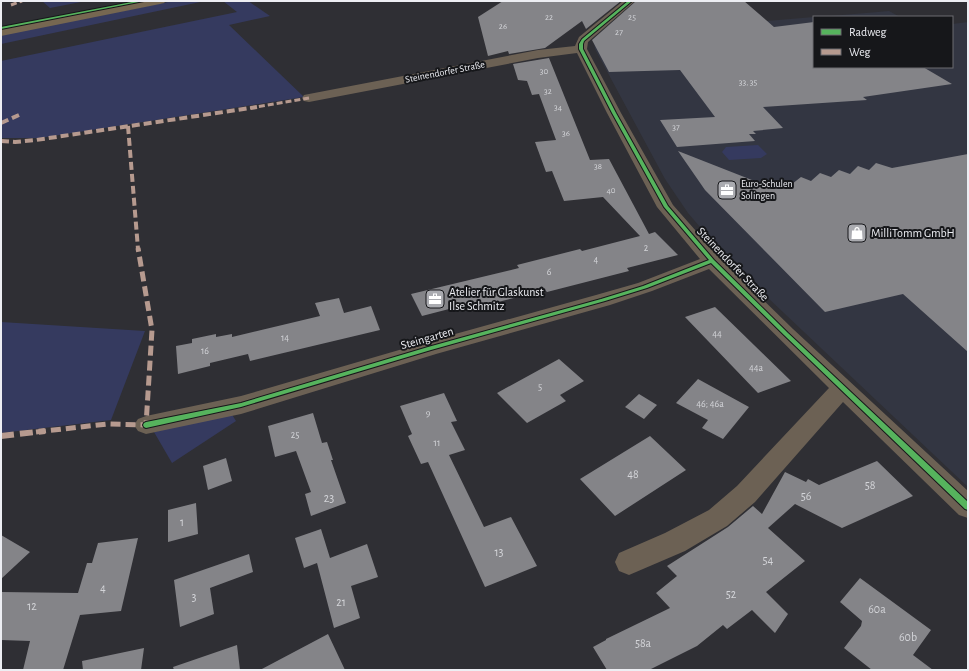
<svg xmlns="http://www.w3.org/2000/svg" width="969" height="671" font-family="'Alegreya Sans',sans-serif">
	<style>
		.built { fill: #333642 }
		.green { fill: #353a5f }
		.building { fill: #848488 }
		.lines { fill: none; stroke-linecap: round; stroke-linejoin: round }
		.street { fill: #6c6154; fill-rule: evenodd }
		.primary { fill: #766751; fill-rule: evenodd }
		.quiet-far3 { stroke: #b69a8f; stroke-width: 3; stroke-dasharray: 6 3; stroke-linecap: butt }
		.quiet-far2 { stroke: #b69a8f; stroke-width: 4; stroke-dasharray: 8 4; stroke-linecap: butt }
		.quiet-far1 { stroke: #b69a8f; stroke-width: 5; stroke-dasharray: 10 5; stroke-linecap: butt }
		.quiet { stroke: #b69a8f; stroke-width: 6; stroke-dasharray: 13 6; stroke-linecap: butt }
		.cycleway-casing { stroke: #16171a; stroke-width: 2 }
		.cycleway { fill: #56b35d; fill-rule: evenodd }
		.labels { text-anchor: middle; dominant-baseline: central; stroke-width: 4; stroke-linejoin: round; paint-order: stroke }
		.far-number-label { font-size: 9px; fill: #d3d4d8 }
		.far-street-label { font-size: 10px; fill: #edeef3; stroke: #16171a }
		.far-poi-label { font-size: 10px; fill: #edeef3; stroke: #16171a; text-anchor: start }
		.number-label { font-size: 10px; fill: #d3d4d8 }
		.poi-label { font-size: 12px; fill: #edeef3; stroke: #16171a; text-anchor: start }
		.street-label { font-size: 12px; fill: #edeef3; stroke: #16171a }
		.near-number-label { font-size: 12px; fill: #d3d4d8 }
	</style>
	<rect width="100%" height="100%" fill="#2f2f34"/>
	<path class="built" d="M889 11 900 17H818L878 12Z
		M814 17V67H952V24L968 22V487L729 261 688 213 665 179 595 49 594 42 767 21Z"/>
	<path class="green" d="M42 1H86L50 8Z
		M173 1H205L1 44V35Z
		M223 1H248L270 16 229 25 304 97 40 138H1V61L237 12Z
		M758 145 767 154 761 158 729 160 722 152 726 147Z
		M1 322 145 331 111 420 1 433Z
		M231 413 236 421 172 463 154 432Z"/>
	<path class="building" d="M503 1H621L586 29 582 21 545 48 509 54 508 51 488 56 478 17Z
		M636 1H744L774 27 814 22V67H923L952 84 863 97 867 100 763 107 783 128 753 131 756 134H749L755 141 677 147 660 120 715 117 680 70 609 72 592 40Z
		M549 58 590 160 609 159 649 234 655 232 678 255 627 268 629 271 547 292 545 290 482 306 480 301 422 316 411 294 519 268 517 265 580 249 582 251 640 236 603 197 564 201 552 171 546 172 535 142 556 140 539 94 532 95 527 81 518 80 513 64Z
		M678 151 772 188 780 180 792 184 801 177 811 181 820 173 831 177 839 170 850 174 858 166 869 170 876 163 892 168 968 154V352L903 294 825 312 705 190Z
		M339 298 344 313 371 306 380 330 250 361 248 354 210 363V366L178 374 176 346 192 343V339L216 334V337L232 334V337L320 316 315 303Z
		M715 307 791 381 758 393 685 317Z
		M559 359 584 381 560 395 566 401 527 423 497 393Z
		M698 379 749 407 723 439 702 428 708 420 676 403Z
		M444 393 457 421 451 422 465 450 449 455 484 527 511 517 537 566 485 587 428 462 421 464 408 436 412 434 400 406Z
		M639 394 657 405 644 419 625 407Z
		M313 413 322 443 327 442 333 460H331L346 503 311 516 305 494 311 492 296 451 275 457 268 426Z
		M650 436 686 470 615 516 580 479Z
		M226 458 232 481 208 490 203 466Z
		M877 461 913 496 842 528 795 504 768 528 805 561 766 592 788 614 775 633 752 610 727 629 723 625 697 646 649 670H607L593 647 606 640V639L670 608 656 593 677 576 667 566 728 527 753 506 762 514 785 472 806 482 808 479 819 485Z
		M196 503 198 534 168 542V510Z
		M321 529 330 558 367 544 378 577 351 586 360 618 334 628 317 563 304 568 295 538Z
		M1 535 30 552 1 579Z
		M138 538 121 611 80 615 63 670H23L30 641 1 640V592L78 593 87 563H92L98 543Z
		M249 554 253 572 210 588 214 614 180 627 174 580Z
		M860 578 931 630 913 655 933 670H872L844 648 861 626 862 621 840 602Z
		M328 634 345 670H260Z
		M237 645 240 670H174L173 667Z
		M144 648 141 670H83L82 661Z"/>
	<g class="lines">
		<path class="street" d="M623 1H635L588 42 587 49 621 113 673 205 719 257 793 329 968 491V518L959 515 843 402 755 502 727 526 685 551 629 575 619 571 615 562 619 553 665 533 709 510 737 486 829 388 709 269 652 291 610 305 436 354 241 414 146 434 138 431 134 425 138 419 146 416 241 396 430 341 596 295 638 283 700 259 657 207 607 113 577 53 538 58 309 102 304 101 302 98 304 95 309 94 538 50 575 46 579 37Z"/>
		<path class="primary" d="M142 1H166L164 3 160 4 1 36V28Z"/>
		<path class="quiet-far3" d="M11 5 22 1
			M250 108 309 98"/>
		<path class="quiet-far2" d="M1 123 19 115
			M128 126 138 249
			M1 141 15 142 36 140 257 107"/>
		<path class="quiet-far1" d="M36 432 107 424 146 425 152 330 138 248"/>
		<path class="quiet" d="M1 436 45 431"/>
		<defs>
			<path id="cycleway" d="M137 1H144L1 29V27Z
				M628 1H632L584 41 583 44V49L616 113 668 206 714 260 788 333 968 502V510L965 509 784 335 711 263 647 288 605 301 431 350 241 407 146 428 144 427 143 425 144 423 146 422 241 403 428 347 601 299 643 286 709 260 664 207 612 113 579 49V44L582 39Z"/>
		</defs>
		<use href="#cycleway" class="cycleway-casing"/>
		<use href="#cycleway" class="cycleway"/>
	</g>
	<defs>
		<symbol id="office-square" viewBox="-11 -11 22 22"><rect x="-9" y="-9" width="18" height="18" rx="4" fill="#aaabb0" stroke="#16171a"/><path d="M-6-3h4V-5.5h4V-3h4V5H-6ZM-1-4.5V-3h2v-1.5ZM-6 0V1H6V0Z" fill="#fff"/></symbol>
		<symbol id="shop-square" viewBox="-11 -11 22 22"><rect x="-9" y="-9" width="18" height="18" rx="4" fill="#aaabb0" stroke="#16171a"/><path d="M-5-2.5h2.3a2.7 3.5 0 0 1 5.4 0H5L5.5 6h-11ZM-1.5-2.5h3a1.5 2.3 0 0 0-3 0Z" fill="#fff"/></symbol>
	</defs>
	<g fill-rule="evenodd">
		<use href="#office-square" x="716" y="179" width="22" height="22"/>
		<use href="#shop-square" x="846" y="222" width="22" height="22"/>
		<use href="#office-square" x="424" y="288" width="22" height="22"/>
	</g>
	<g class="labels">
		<g class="far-number-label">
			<text x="549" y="17">22</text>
			<text x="632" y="17">25</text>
			<text x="503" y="26">26</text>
			<text x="619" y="32">27</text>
			<text x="544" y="71">30</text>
			<text x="748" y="82">33, 35</text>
			<text x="548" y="91">32</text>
			<text x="558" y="107">34</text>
			<text x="676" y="127">37</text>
			<text x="566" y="133">36</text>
			<text x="598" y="166">38</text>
			<text x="611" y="190">40</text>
		</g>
		<g class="far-street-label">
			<text transform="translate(445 72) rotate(-11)">Steinendorfer Straße</text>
		</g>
		<g class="far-poi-label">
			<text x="741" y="184">Euro-Schulen<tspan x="741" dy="12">Solingen</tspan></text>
		</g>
		<g class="number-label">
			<text x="646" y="248">2</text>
			<text x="596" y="260">4</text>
			<text x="549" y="272">6</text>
			<text x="717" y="334">44</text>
			<text x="285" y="338">14</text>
			<text x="205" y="351">16</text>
			<text x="756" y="368">44a</text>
			<text x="540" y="387">5</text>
			<text x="710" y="404">46; 46a</text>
			<text x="428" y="413">9</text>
			<text x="295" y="435">25</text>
			<text x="437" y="443">11</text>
		</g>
		<g class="poi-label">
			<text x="871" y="233">MilliTomm GmbH</text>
			<text x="449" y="292">Atelier für Glaskunst<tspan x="449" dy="14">Ilse Schmitz</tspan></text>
		</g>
		<g class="street-label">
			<text transform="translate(733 264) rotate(46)">Steinendorfer Straße</text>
			<text transform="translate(427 338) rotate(-16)">Steingarten</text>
		</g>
		<g class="near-number-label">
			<text x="633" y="474">48</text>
			<text x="870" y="485">58</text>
			<text x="806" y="496">56</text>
			<text x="329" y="498">23</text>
			<text x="182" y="522">1</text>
			<text x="499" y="552">13</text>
			<text x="768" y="560">54</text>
			<text x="103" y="588">4</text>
			<text x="731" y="594">52</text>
			<text x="194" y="597">3</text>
			<text x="341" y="602">21</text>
			<text x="32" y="606">12</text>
			<text x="877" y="609">60a</text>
			<text x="908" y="637">60b</text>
			<text x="643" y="643">58a</text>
		</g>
	</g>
	<rect width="969" height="671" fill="none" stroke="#edeef3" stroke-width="4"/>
	<rect x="813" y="16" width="140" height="52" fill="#16171a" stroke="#6c6d71"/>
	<rect x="821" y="29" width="20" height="6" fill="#56b35d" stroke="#6c6d71"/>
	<text x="849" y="36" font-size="12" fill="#edeef3">Radweg</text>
	<rect x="821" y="49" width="20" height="6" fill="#b69a8f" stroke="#6c6d71"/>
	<text x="849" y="56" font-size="12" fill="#edeef3">Weg</text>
</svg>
